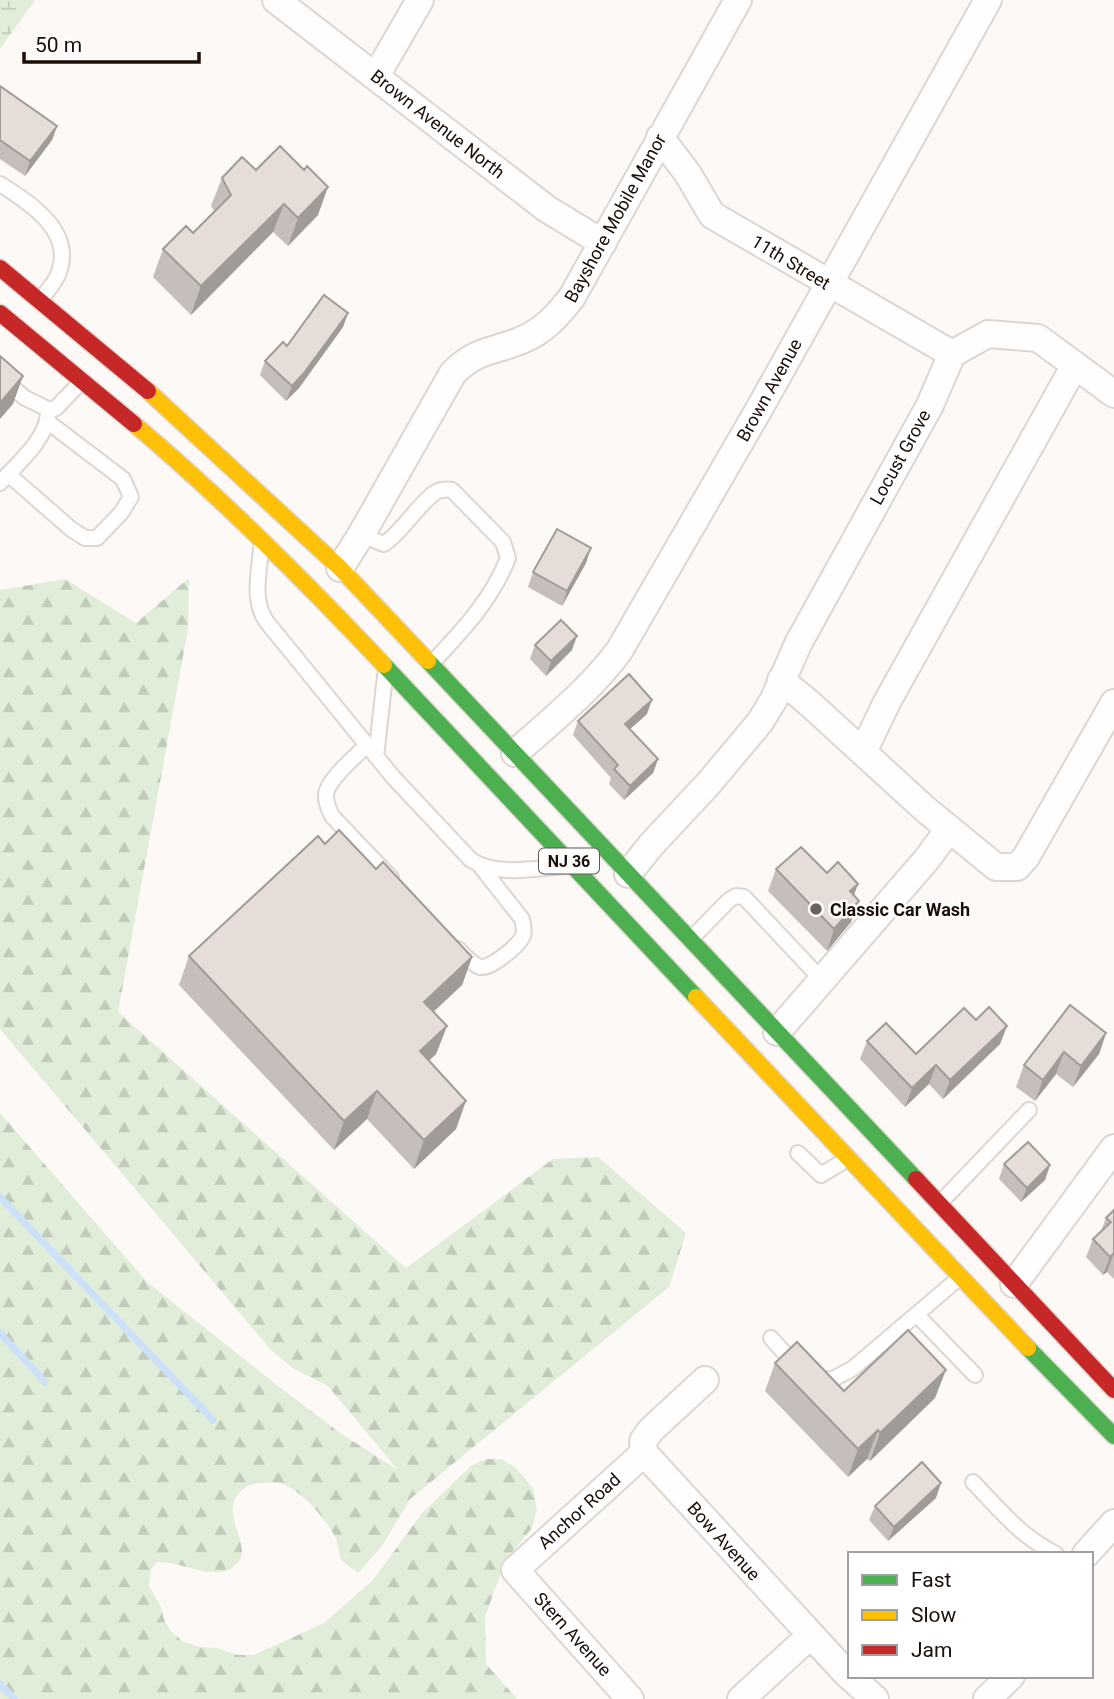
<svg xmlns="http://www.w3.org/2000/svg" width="1114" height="1699" font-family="Roboto,sans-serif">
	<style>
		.forest { fill: url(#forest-firs) }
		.wetland { fill: url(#wetland-marsh) }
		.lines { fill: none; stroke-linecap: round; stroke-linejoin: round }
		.stream { stroke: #cce0fa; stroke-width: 7 }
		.lane-casing { stroke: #ddd6d0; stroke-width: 18 }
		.street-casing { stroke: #ddd6d0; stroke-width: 30 }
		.fast-casing { stroke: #ddd6d0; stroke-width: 19 }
		.slow-casing { stroke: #ddd6d0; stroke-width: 19 }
		.jam-casing { stroke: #ddd6d0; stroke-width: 19 }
		.lane { stroke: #fffefe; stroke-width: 14 }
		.street { stroke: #fffefe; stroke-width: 26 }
		.fast { stroke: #4caf50; stroke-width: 16 }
		.slow { stroke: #ffc107; stroke-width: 16 }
		.jam { stroke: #c62828; stroke-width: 16 }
		.wall { fill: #c6beba }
		.shaded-wall { fill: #a19b97 }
		.building { fill: #e6ddd8; stroke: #a19b97; stroke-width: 2 }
		.poi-dot { fill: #6a615b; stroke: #fff; stroke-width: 2.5 }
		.labels { text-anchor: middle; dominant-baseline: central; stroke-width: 5; stroke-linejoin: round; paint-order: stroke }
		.shield { fill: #fff; stroke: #5f5752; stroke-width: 2 }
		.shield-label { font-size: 16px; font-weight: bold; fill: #1b0f08 }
		.street-label { font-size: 18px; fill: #1b0f08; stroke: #fff }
		.poi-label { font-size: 18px; font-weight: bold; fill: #1b0f08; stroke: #fff; text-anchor: start }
	</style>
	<defs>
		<pattern id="forest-firs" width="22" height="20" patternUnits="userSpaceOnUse" patternTransform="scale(1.75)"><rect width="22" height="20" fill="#e0eed9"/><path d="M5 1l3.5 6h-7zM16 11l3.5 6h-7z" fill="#c0cbb9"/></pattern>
		<pattern id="wetland-marsh" width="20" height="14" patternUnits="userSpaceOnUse" patternTransform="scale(1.75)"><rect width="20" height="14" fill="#e0eed9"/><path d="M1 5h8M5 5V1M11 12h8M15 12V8" fill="none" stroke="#c0cbb9"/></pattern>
	</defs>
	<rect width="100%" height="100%" fill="#fcf9f6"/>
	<path class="forest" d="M189 578 188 629 118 1012 406 1268 553 1159 598 1157 686 1233 669 1287 410 1499 382 1546 358 1573 341 1560C339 1554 338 1546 336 1539 328 1521 300 1488 280 1483 275 1482 269 1483 264 1483 252 1483 244 1486 237 1496 221 1518 256 1549 235 1566 213 1583 182 1560 157 1562L151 1569 149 1586 161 1607 164 1620 170 1630 182 1641 199 1647 216 1648 238 1655H254L324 1623 373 1580 422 1513 471 1466 486 1459H502L516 1468 533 1488 537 1510 532 1528 505 1561 485 1617 486 1664 517 1699H0V1113L147 1282 278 1386 340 1433 398 1470 328 1386 294 1369 271 1350 0 1029V590L65 579 136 623Z"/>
	<path class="wetland" d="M0 0H35L0 49Z"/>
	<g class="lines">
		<path class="stream" d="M0 1197 213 1420
			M0 1333 45 1382
			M0 1684 14 1699"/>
		<defs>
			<path id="lane" d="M0 184C30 203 74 231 59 272 56 282 47 291 41 299
				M0 377 25 398 50 410 56 408 82 381
				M8 474 71 529 85 538H97L121 513 131 497 123 479 48 422
				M0 483C17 464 46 440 48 414
				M361 535 384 544C404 530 419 503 436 492 442 489 446 489 452 490L503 542 508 558C492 600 461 632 431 664
				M261 549C259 574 252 599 266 621L393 777 471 860C497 877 536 868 566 866
				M367 745C356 756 328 779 326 794 325 802 329 809 332 816L391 878
				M376 757 385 676
				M691 939 729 900 736 896 744 897 822 980
				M458 949C464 955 471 964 480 967 491 969 518 946 523 936 525 930 523 924 522 919L481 867
				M798 1153 821 1175 847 1159
				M940 1203 1029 1110
				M917 1315 975 1375
				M771 1338 796 1366
				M815 1380 833 1379 852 1369 958 1279
				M973 1482C999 1509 1021 1537 1056 1554"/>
			<path id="street" d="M276 0 547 209 603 243
				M376 76 420 0
				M660 137 688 174 712 215 952 354
				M340 568 361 535 453 373C477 349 493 352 522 340 544 331 558 315 572 297L738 0
				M781 680 809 703 925 809 996 867H1017L1026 857 1114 703
				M863 752 887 702 1075 365
				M515 753C551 721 590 690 619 651L758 411 988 0
				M628 874 651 845 709 783 760 722 774 699 798 644 930 405 952 354 988 334 1038 338 1114 394
				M777 1032 927 859 949 829
				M1014 1284 1114 1148
				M705 1380 651 1430 643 1441 644 1453 846 1673 875 1699
				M1086 1554 1114 1523
				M630 1699 515 1570 644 1453
				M741 1699 811 1635
				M987 1699 1011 1676"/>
			<path id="fast" d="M428 661 916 1179
				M384 665 696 997
				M1028 1348 1114 1436"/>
			<path id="slow" d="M148 391 340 568 428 661
				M134 424C222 498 305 581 384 665
				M696 997 1028 1348"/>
			<path id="jam" d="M0 268 148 391
				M0 313 134 424
				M916 1179 1114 1390"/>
		</defs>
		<use href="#lane" class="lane-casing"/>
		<use href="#street" class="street-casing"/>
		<use href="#fast" class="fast-casing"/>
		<use href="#slow" class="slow-casing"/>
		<use href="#jam" class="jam-casing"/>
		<use href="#lane" class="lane"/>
		<use href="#street" class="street"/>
		<use href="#fast" class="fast"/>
		<use href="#slow" class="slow"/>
		<use href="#jam" class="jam"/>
	</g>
	<path class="wall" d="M0 86 57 126 52 140 25 176 0 159Z
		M256 170 318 215 288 246 273 232 191 315 153 277 163 249 193 233 215 212 211 206 222 178Z
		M348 313 343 327 299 388 286 401 260 375 265 361 287 346Z
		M586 563 562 606 528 587 533 572Z
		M535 645 572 650 546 676 530 659Z
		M647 714 630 729 658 759 653 773 624 800 609 784 611 778 573 735 578 721Z
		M325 844 376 869 472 957 462 985 433 1012 447 1026 436 1054 429 1061 456 1129 414 1169 367 1119 334 1150 179 985 189 956Z
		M776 869 827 873 859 901 851 922 827 951 768 891Z
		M976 1020 1007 1026 1000 1044 943 1099 929 1084 905 1107 860 1059 867 1041 916 1054Z
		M1106 1033 1099 1054 1073 1087 1056 1074 1035 1101 1016 1087 1024 1065Z
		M1004 1164 1050 1165 1045 1180 1021 1202 999 1179Z
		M1114 1210V1279L1107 1272 1103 1275 1086 1257 1093 1239 1101 1231 1106 1218Z
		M775 1363 844 1391 935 1398 870 1461 867 1459 848 1477 765 1391Z
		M936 1498 888 1541 869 1520 875 1506Z"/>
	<path class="shaded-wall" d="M57 126 52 140 25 176 30 161Z
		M328 187 318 215 288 246 298 218Z
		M284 204 273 232 191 315 201 286Z
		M348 313 343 327 299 388 286 401 292 386Z
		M23 376 13 404 0 419V403Z
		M591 548 586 563 562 606 567 591Z
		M577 636 572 650 546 676 551 661Z
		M652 700 647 714 619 739 625 724Z
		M658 759 653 773 624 800 630 786Z
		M858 884 850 906V891Z
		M859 901 851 922 827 951 834 929Z
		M472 957 462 985 414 1030 424 1002Z
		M447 1026 436 1054 409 1079 420 1051Z
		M1007 1026 1000 1044 943 1099 950 1080Z
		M1106 1033 1099 1054 1073 1087 1081 1066Z
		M1064 1052 1056 1074 1035 1101 1043 1080Z
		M936 1065 929 1084 905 1107 912 1088Z
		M377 1091 367 1119 334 1150 344 1121Z
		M466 1101 456 1129 414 1169 424 1140Z
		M1050 1165 1045 1180 1021 1202 1027 1188Z
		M1114 1253 1107 1272 1103 1275 1110 1257Z
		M946 1370 935 1398 870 1461 880 1433Z
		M878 1430 867 1459 848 1477 858 1449Z
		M941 1483 936 1498 888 1541 894 1527Z"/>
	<path class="building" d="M0 86 57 126 30 161 0 140Z
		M280 146 304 170 307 166 328 187 298 218 284 204 201 286 163 249 186 226 193 233 231 195 222 178 242 157 256 170Z
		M324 295 348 313 304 373 292 386 265 361 283 342 287 346Z
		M0 356 23 376 0 403Z
		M557 529 591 548 567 591 533 572Z
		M561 620 577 636 551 661 535 645Z
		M629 674 652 700 625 724 658 759 630 786 614 769 618 765 578 721Z
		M339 830 376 869 383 862 472 957 424 1002 447 1026 420 1051 466 1101 424 1140 377 1091 344 1121 189 956 318 836 325 844Z
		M801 847 827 873 838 862 858 884 850 891 859 901 834 929 776 869Z
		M1070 1005 1106 1033 1081 1066 1064 1052 1043 1080 1024 1065Z
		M989 1007 1007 1026 950 1080 936 1065 912 1088 867 1041 886 1023 916 1054 964 1008 976 1020Z
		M1028 1142 1050 1165 1027 1188 1004 1164Z
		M1114 1210V1253L1110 1257 1093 1239 1111 1222 1106 1218Z
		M908 1330 946 1370 880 1433 878 1430 858 1449 775 1363 797 1342 844 1391Z
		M922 1462 941 1483 894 1527 875 1506Z"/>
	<circle class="poi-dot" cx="816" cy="909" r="7"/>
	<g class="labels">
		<rect class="shield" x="539" y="848.5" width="60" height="25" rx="5"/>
		<g class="shield-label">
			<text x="569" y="861">NJ 36</text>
		</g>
		<g class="street-label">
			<text transform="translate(438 124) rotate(38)">Brown Avenue North</text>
			<text transform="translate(615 218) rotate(-61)">Bayshore Mobile Manor</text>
			<text transform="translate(791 262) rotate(31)">11th Street</text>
			<text transform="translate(769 390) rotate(-61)">Brown Avenue</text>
			<text transform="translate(900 457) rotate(-61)">Locust Grove</text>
			<text transform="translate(579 1511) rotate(-42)">Anchor Road</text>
			<text transform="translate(724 1541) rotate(48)">Bow Avenue</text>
			<text transform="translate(573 1634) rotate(48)">Stern Avenue</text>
		</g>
		<g class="poi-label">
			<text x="830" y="909">Classic Car Wash</text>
		</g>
	</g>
	<rect x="848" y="1552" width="245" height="126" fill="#ffffff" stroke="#a49f9c" stroke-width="2"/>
	<rect x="862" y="1575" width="35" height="10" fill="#4caf50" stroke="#a49f9c" stroke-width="2"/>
	<text x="911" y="1587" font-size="21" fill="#1b0f08">Fast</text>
	<rect x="862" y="1610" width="35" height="10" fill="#ffc107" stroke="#a49f9c" stroke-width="2"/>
	<text x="911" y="1622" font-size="21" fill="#1b0f08">Slow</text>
	<rect x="862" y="1645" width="35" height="10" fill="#c62828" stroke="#a49f9c" stroke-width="2"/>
	<text x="911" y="1657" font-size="21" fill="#1b0f08">Jam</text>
	<path d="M24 52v10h175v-10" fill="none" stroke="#1b0f08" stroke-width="3.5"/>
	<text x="35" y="52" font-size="21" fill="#1b0f08" stroke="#ffffff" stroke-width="5" paint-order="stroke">50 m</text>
</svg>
